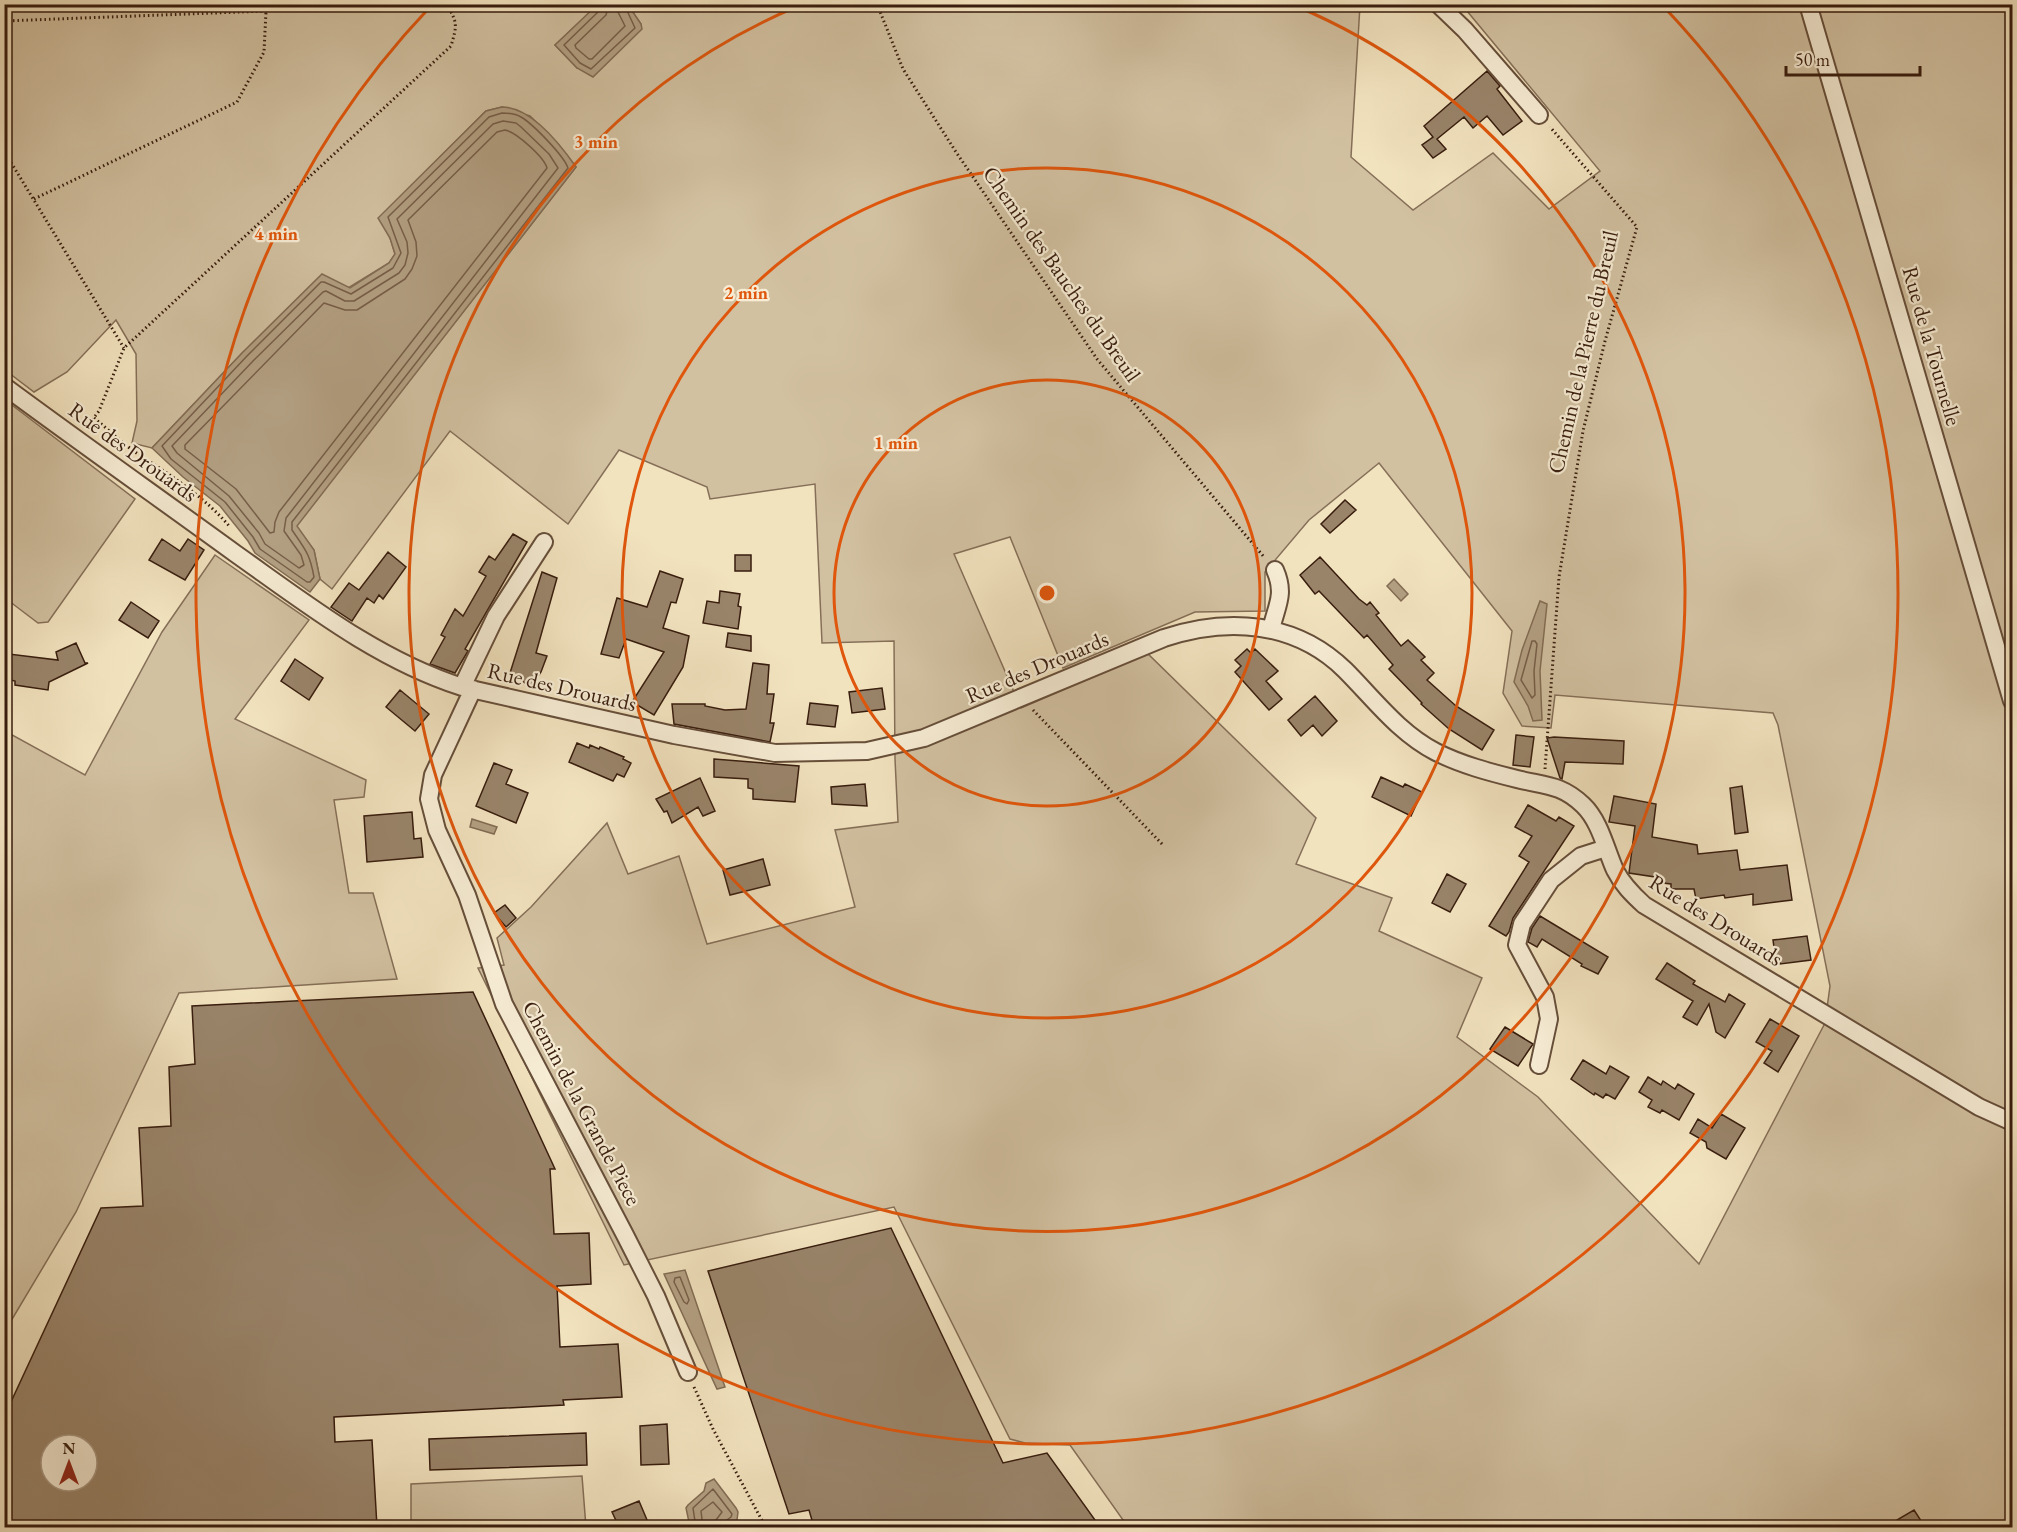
<svg xmlns="http://www.w3.org/2000/svg" width="2017" height="1532" font-family="'EB Garamond',serif">
	<style>
		.green { fill: #d2c1a1; stroke: #856f58; stroke-width: 1.5; fill-rule: evenodd }
		.water { fill: #b3a083; stroke: #826c54; stroke-width: 1.5 }
		.lines { fill: none; stroke-linecap: round; stroke-linejoin: round }
		.shore { stroke: #765e48; stroke-width: 1.5 }
		.building { fill: #99846a; stroke: #381d0e; stroke-width: 1.5; fill-rule: evenodd }
		.street-casing { stroke: #664e3a; stroke-width: 20 }
		.path { stroke: #381d0e; stroke-width: 3; stroke-dasharray: 1.5 3; stroke-linecap: butt }
		.street { stroke: #f7edd5; stroke-width: 16 }
		.ring { fill: none; stroke: #df560c; stroke-width: 3 }
		.labels { text-anchor: middle; dominant-baseline: central; stroke-width: 4.5; stroke-linejoin: round; paint-order: stroke }
		.street-label { font-size: 22px; fill: #381d0e; stroke: #f7edd5 }
		.centre { fill: #df560c; stroke: #f7edd5; stroke-width: 3 }
		.ring-label { font-size: 18px; text-anchor: middle; font-weight: bold; fill: #df560c; stroke: #f7edd5; stroke-width: 4.5; stroke-linejoin: round; paint-order: stroke }
	</style>
	<rect width="100%" height="100%" fill="#f2e3bf"/>
	<filter id="stains"><feTurbulence type="fractalNoise" baseFrequency=".00333" numOctaves="4"/><feColorMatrix values="0 0 0 0 .2 0 0 0 0 .09 0 0 0 0 .02 0 0 0 .5 -.17"/></filter>
	<radialGradient id="worn" r=".72"><stop offset=".6" stop-color="#630" stop-opacity="0"/><stop offset="1" stop-color="#630" stop-opacity=".3"/></radialGradient>
	<path class="green" d="M5 5H598L555 45 577 68 641 24 628 5H1360L1351 157 1413 210 1493 153 1549 209 1600 171 1462 5H2012V1527H1128L1070 1445 1025 1443 1010 1439 894 1207 624 1265 478 968 504 965 497 938 531 907 607 823 628 874 679 856 707 944 855 907 835 830 898 822 895 759 894 641 822 643 815 484 710 499 707 487 619 450 568 524 450 431 332 589 320 579 314 550 296 526 576 167 559 145 530 116 502 107 486 111 427 170 382 223 390 238 395 254 389 263 243 352 152 448 132 443 137 421 136 354 116 320 67 372 34 392 5 370ZM1379 463 1512 631 1503 693 1522 726 1551 728 1555 695 1773 713 1778 725 1830 986 1825 1023 1699 1264 1538 1097 1457 1037 1482 978 1379 931 1392 898 1296 864 1316 818 1147 653 1021 708 954 554 1010 537 1063 668 1195 612 1265 611V572L1309 520Z
		M4 399 135 499 48 622 38 623 5 598Z
		M215 555 309 620 235 719 366 780 364 797 334 800 349 893H373L397 979 179 993 76 1212 5 1331V731L85 775 162 632Z
		M582 1476 586 1527H411V1484Z"/>
	<path class="water" d="M598 4 628 5 641 24 642 29 593 77 577 68 555 45Z
		M502 107C531 107 560 144 576 167L297 526 314 550 320 579 310 592 255 553 248 541 220 506 183 477 152 448 243 352 322 274 350 288 389 263 395 254 390 238 378 218 486 111Z
		M1394 579 1408 594 1401 601 1387 586Z
		M1540 601 1547 604 1540 671 1542 720 1533 721 1528 706 1514 682 1522 650Z
		M472 819 497 827 494 834 470 827Z
		M685 1270 725 1387 717 1389 664 1274Z
		M714 1479 736 1508 738 1512 737 1520 721 1527H690L686 1508 688 1505 704 1491 706 1483Z"/>
	<g class="lines">
		<path class="shore" d="M601 4 599 11 564 45 580 63 591 69 635 28 624 4
			M609 4 606 15 575 45 576 48 589 59H592L625 26 618 12 617 4
			M502 113C508 113 516 114 521 117 533 124 564 156 568 168L292 522V530C305 549 310 554 314 577L310 582H307L260 549 253 537 225 502 171 459 162 446 247 356 321 282H324L351 294 393 268 401 253 388 217 489 117Z
			M503 121 516 123 521 127 549 154 558 168 286 518 284 531 301 555 304 565 299 568 265 544 259 533 229 496 177 453 172 446 253 361 323 292 326 291 345 301H354L399 273 405 265 408 253 407 242 397 219 493 124Z
			M505 130C516 132 544 157 547 168L279 512 275 522 274 532 270 533 236 489 185 449V445L324 303 345 310H357L405 279 412 269 417 256 416 242 408 220 497 132Z
			M1532 641H1535L1537 644 1534 671 1535 695 1532 698 1521 680Z
			M680 1277 689 1300 687 1304 684 1302 674 1282 675 1278Z
			M696 1528 693 1508 713 1489 732 1514 731 1517 724 1522 723 1528
			M703 1528 701 1511 713 1502 722 1512 716 1520 715 1528"/>
	</g>
	<path class="building" d="M1487 71 1500 86 1497 89 1522 121 1503 135 1487 116 1473 128 1464 117 1437 139 1446 149 1433 158 1422 145 1433 137 1424 126Z
		M1345 500 1356 510 1330 533 1321 524Z
		M513 534 527 542 465 649 468 651 455 673 430 664 445 637 441 635 455 609 463 616 486 576 479 572 489 556 495 560Z
		M162 539 180 551 188 539 204 550 185 580 149 560Z
		M388 552 406 567 383 599 379 595 374 603 367 598 352 621 331 607 349 583 359 590Z
		M735 555H751V571H735Z
		M1320 557 1359 599 1367 605 1370 602 1379 613 1376 615 1401 646 1408 640 1425 657 1421 660 1434 673 1427 680 1456 706 1494 730 1482 750 1449 729 1421 704 1422 703 1389 669 1393 665 1367 635 1364 638 1319 591 1315 594 1300 575Z
		M660 571 683 579 676 603 671 602 663 628 689 636 683 667 654 715 632 702 664 652 626 639 619 658 601 654 617 598 647 607Z
		M542 572 557 578 536 653 547 656 541 672 531 687 510 673Z
		M720 591 740 594 738 606 741 607 738 629 703 623 707 601 719 603Z
		M131 602 159 621 148 638 119 620Z
		M728 633 751 636V651L726 647Z
		M76 643 85 663H88L49 682 48 690 15 685V681L6 679 9 654 58 660 56 652Z
		M1247 649 1251 653 1255 649 1278 671 1266 681 1282 699 1269 710 1235 672 1241 666 1235 660Z
		M295 659 323 678 309 700 281 681Z
		M753 663 769 665 767 694H774L770 723H774L770 742 674 724 672 704H705V706L725 710 746 709Z
		M882 688 885 709 852 713 849 692Z
		M400 690 429 714 415 731 386 707Z
		M1315 696 1337 721 1322 736 1313 725 1301 736 1288 720Z
		M810 703 838 706 835 727 807 724Z
		M1516 735 1534 737 1530 767 1513 765Z
		M1554 737 1624 741 1623 764 1565 762 1562 779 1560 778 1547 738Z
		M577 743 589 748 590 745 599 749 600 747 624 757 623 759 631 763 624 777 617 774 613 781 569 762Z
		M714 759 799 766 795 802 753 799V789L748 788V779L714 777Z
		M494 763 512 770 506 784 528 793 516 823 476 806Z
		M1381 777 1403 787 1405 784 1422 792 1411 816 1372 797Z
		M700 778 715 811 703 816 698 807 672 823 667 811 664 812 656 799Z
		M865 784 867 806 832 804 831 787Z
		M1742 786 1748 832 1735 834 1730 788Z
		M1614 796 1656 804 1652 837 1697 845 1698 854 1737 850 1740 870 1787 865 1792 900 1753 905V894L1725 898 1724 895 1696 899 1694 889H1671V884L1655 882V877L1629 873 1635 826 1609 822Z
		M1528 805 1556 821 1559 817 1574 826 1513 918 1509 932 1506 936 1489 926 1529 862 1519 856 1532 836 1515 827Z
		M412 812 414 839 421 838 423 857 367 862 364 816Z
		M763 859 770 885 730 895 723 870Z
		M1447 874 1466 884 1450 912 1432 903Z
		M505 905 516 918 506 927 494 913Z
		M1540 916 1608 957 1598 974 1581 966 1582 964 1542 939 1537 947 1528 942 1532 928Z
		M1807 936 1811 960 1780 964V961L1776 962 1773 940Z
		M1667 963 1695 981 1693 984 1725 1002 1729 994 1745 1004 1725 1038 1716 1032 1709 1004 1697 1025 1683 1017 1693 1001 1656 979Z
		M473 992 555 1169H550L554 1234 589 1233 591 1284 557 1286 560 1347 618 1344 622 1397 563 1400 564 1405 334 1417 335 1442 372 1440 377 1527H4V1417L101 1208 143 1206 139 1128 171 1126 169 1067 195 1064 192 1006ZM51 1445H87V1481H51Z
		M1770 1019 1799 1036 1778 1072 1764 1063 1772 1051 1756 1042Z
		M1505 1027 1533 1044 1518 1066 1490 1049Z
		M1583 1060 1606 1074 1610 1066 1629 1077 1615 1099 1606 1094 1603 1098 1595 1093 1594 1095 1571 1079Z
		M1648 1077 1661 1085 1663 1081 1675 1089 1678 1084 1694 1094 1679 1120 1662 1110 1660 1113 1648 1107 1652 1100 1639 1092Z
		M1721 1114 1745 1128 1726 1159 1707 1148 1706 1142 1690 1133 1698 1119 1712 1128Z
		M891 1228 1003 1463 1047 1453 1100 1527H814L809 1510 789 1514 708 1271Z
		M667 1424 669 1464 641 1465 640 1426Z
		M586 1433 587 1465 430 1470 429 1439Z
		M639 1501 650 1527H619L612 1512Z
		M1914 1510 1925 1527H1885Z"/>
	<g class="lines">
		<defs>
			<path id="street" d="M1438 4 1465 30 1539 115
				M1808 4 2012 701
				M4 386C81 443 159 498 236 554 308 605 378 660 462 687L674 735 775 753 867 751 924 738 1164 638C1227 617 1295 621 1345 670 1374 699 1399 733 1436 752 1462 765 1489 772 1517 779 1545 786 1561 784 1583 805 1600 821 1606 850 1615 870 1622 884 1632 894 1644 905L1979 1107 2012 1122
				M1271 630C1276 606 1286 595 1275 570
				M462 687 496 616 544 542
				M473 689 433 775 429 799 437 830 467 895 504 1004 625 1235 656 1296 688 1372
				M1539 1065 1549 1019 1545 997 1517 945 1522 924 1551 880 1581 856 1606 848"/>
		</defs>
		<use href="#street" class="street-casing"/>
		<path class="path" d="M877 4 903 69 956 152 1097 359 1264 557
			M4 21 266 11 272 4
			M4 151 124 348
			M34 199 237 102 264 52 266 11
			M94 418C109 430 123 444 138 454 170 475 205 497 230 527
			M87 427 99 411 124 348 451 46C457 26 458 22 446 4
			M1033 710 1163 845
			M1545 769 1559 577 1583 431 1605 341 1637 227 1550 127
			M694 1387 713 1429 766 1528"/>
		<use href="#street" class="street"/>
	</g>
	<g class="ring">
		<circle cx="1047" cy="593" r="213"/>
		<circle cx="1047" cy="593" r="425"/>
		<path d="M1296 6A638 638 0 1 1 798 6"/>
		<path d="M1664 7A851 851 0 1 1 430 7"/>
	</g>
	<g class="labels">
		<g class="street-label">
			<text transform="translate(1062 274) rotate(55)">Chemin des Bauches du Breuil</text>
			<text transform="translate(1932 346) rotate(74)">Rue de la Tournelle</text>
			<text transform="translate(1583 352) rotate(-77)">Chemin de la Pierre du Breuil</text>
			<text transform="translate(133 452) rotate(36)">Rue des Drouards</text>
			<text transform="translate(1037 667) rotate(-23)">Rue des Drouards</text>
			<text transform="translate(562 687) rotate(13)">Rue des Drouards</text>
			<text transform="translate(1716 920) rotate(32)">Rue des Drouards</text>
			<text transform="translate(582 1103) rotate(62)">Chemin de la Grande Piece</text>
		</g>
	</g>
	<circle cx="1047" cy="593" r="9" class="centre"/>
	<g class="ring-label">
		<text x="596" y="148">3 min</text>
		<text x="276" y="240">4 min</text>
		<text x="746" y="299">2 min</text>
		<text x="896" y="449">1 min</text>
	</g>
	<rect width="2017" height="1532" fill="none" stroke="#f2e3bf" stroke-width="24"/>
	<rect x="6" y="6" width="2005" height="1520" fill="none" stroke="#381d0e" stroke-width="3"/>
	<rect x="12" y="12" width="1993" height="1508" fill="none" stroke="#381d0e" stroke-width="1.5"/>
	<g transform="translate(69 1463)"><circle r="28" fill="#f7edd5" stroke="#ab9a85" stroke-width="1.5"/>
	<path d="M0-4.5L10 22L0 15L-10 22Z" fill="#8f2418"/>
	<text y="-9" font-size="16" font-weight="bold" text-anchor="middle" fill="#381d0e">N</text>
	</g>
	<path d="M1786 66v9h134v-9" fill="none" stroke="#381d0e" stroke-width="3"/>
	<text x="1795" y="66" font-size="18" fill="#381d0e" stroke="#f7edd5" stroke-width="4.5" paint-order="stroke">50 m</text>
	<rect width="100%" height="100%" filter="url(#stains)"/>
	<rect width="100%" height="100%" fill="url(#worn)"/>
</svg>
